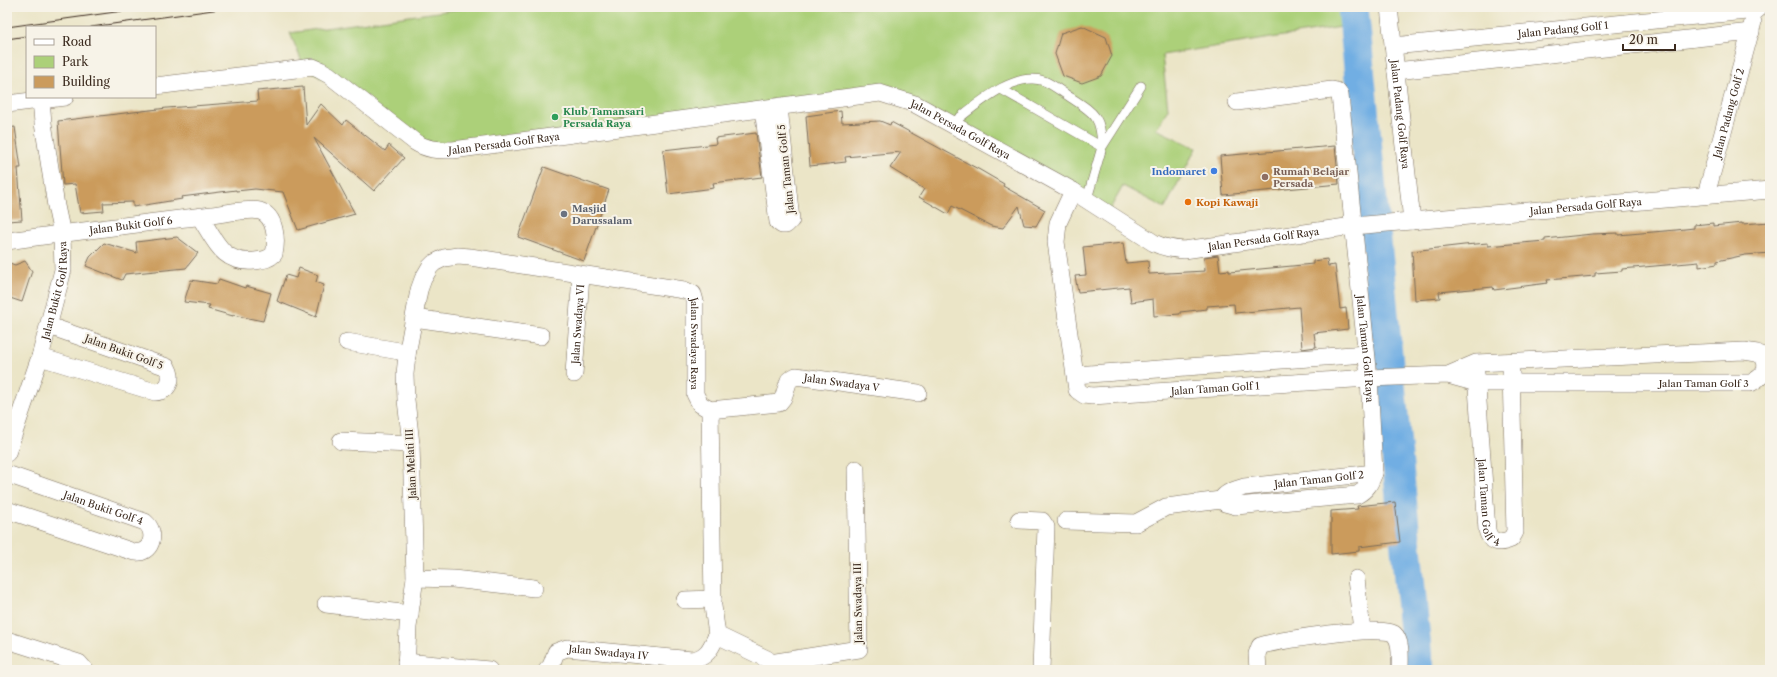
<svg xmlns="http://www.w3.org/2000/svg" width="1777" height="677" font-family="'Libre Caslon Text',serif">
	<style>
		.green { fill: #acd079; stroke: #747d4c }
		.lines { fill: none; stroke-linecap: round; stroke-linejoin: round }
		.river { stroke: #71aee3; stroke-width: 31 }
		.building { fill: #cb9b5c }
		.lane-casing { stroke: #796b59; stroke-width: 10 }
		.street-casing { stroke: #796b59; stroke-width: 18 }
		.lane { stroke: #fff; stroke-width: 9 }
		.street { stroke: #fff; stroke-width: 17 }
		.tram { stroke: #3b2a1e; stroke-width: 1 }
		.leisure-dot { fill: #2e9e5b; stroke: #f7f3e8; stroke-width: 1.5 }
		.shop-dot { fill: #3f7fe0; stroke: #f7f3e8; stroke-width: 1.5 }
		.education-dot { fill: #8d6e63; stroke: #f7f3e8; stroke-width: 1.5 }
		.food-dot { fill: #e8710a; stroke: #f7f3e8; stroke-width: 1.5 }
		.worship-dot { fill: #6b7280; stroke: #f7f3e8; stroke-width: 1.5 }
		.labels { text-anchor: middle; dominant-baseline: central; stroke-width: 4; stroke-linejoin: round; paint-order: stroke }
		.street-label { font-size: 10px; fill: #3b2a1e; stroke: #f7f3e8 }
		.leisure-label { font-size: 10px; font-weight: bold; fill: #27864d; stroke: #f7f3e8; text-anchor: start }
		.shop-label { font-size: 10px; font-weight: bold; fill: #366cbe; stroke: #f7f3e8; text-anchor: end }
		.education-label { font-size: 10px; font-weight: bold; fill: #785e54; stroke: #f7f3e8; text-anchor: start }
		.food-label { font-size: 10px; font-weight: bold; fill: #c56008; stroke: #f7f3e8; text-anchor: start }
		.worship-label { font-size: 10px; font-weight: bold; fill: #5b616d; stroke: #f7f3e8; text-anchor: start }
	</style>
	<rect width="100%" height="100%" fill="#f7f3e8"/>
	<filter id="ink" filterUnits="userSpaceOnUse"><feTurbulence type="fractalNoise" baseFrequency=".025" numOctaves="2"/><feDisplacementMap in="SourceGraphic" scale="8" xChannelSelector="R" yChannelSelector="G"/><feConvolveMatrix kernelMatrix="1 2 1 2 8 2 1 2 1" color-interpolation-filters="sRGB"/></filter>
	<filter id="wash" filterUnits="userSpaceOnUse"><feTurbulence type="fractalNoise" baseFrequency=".012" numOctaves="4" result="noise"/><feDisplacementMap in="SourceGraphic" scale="16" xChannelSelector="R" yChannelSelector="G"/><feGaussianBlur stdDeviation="0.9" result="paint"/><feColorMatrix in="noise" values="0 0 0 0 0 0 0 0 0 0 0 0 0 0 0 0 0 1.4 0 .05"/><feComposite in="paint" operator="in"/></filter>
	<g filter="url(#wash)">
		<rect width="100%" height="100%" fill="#ebe5c7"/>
		<path class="green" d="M473 7H1353L1354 25 1162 55 1168 109 1156 129 1196 148 1165 208 1123 186 1106 216 949 126 891 87 453 150 430 149 304 67 290 33Z"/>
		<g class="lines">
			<path class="river" d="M1353 7 1418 670"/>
		</g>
		<g id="blocks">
			<path class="building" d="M1082 26 1106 37 1112 56 1101 76 1082 83 1063 76 1055 54 1061 33Z
				M303 87 306 125 321 104 343 125 346 120 385 151 389 145 404 158 374 191 314 138 355 214 298 230 283 192 255 189 236 191V190L181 197 182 199 133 207V202L103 203 104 211 80 213 75 184 63 185 58 121 167 108 258 101 257 91Z
				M841 111 842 123 880 121 890 125 891 122 980 170 1004 184 1003 186 1045 210 1036 226 1024 225 1019 206 1003 228 991 226 952 206 948 214 919 197 924 189 890 168 901 152 845 157 846 162 810 166 806 116Z
				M15 127 21 168H18L22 220 7 221V128Z
				M756 133 762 177 713 183 714 188 668 194 663 150 716 144 715 138Z
				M1335 146 1339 184 1223 195 1220 156Z
				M544 167 609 190 584 261 518 237Z
				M1770 222V253L1745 255 1717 261V264L1699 267V262L1622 269V271L1595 273V276L1547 280 1548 283 1494 290 1493 287 1439 292 1440 298 1415 300 1412 251 1464 245 1488 243V246L1545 241V239L1592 234 1618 233V235L1676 230 1694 228V225L1713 223V226L1742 223V224Z
				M177 237 198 253 186 268 125 274 122 280 86 266 90 257 104 243 137 253 136 242Z
				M1123 243 1126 263 1148 261 1149 274 1205 271 1204 257 1218 255 1220 271 1229 270V272L1313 264V261L1327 259 1328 266 1335 265 1340 309 1346 308 1348 329 1314 333 1316 347 1302 349 1299 307 1235 313 1234 304 1207 306V309L1180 312V314L1154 316 1153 299 1131 302 1129 287 1078 292 1075 276 1086 275 1083 247Z
				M25 261 32 271 22 302 7 297V262L15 265Z
				M299 268 318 275 316 282 324 285 316 317 277 301 286 275 296 278Z
				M219 279 245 288 246 286 271 293 263 321 233 315V316L208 309 210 305 184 302 191 280 217 284Z
				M1395 502 1400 542 1359 547V551L1331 554V511L1358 509 1357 506Z"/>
		</g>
	</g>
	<g filter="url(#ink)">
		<use href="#blocks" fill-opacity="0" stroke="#796b59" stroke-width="1"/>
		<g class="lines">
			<defs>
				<path id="lane" d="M1001 89 1102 147
					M950 125C973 108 1013 70 1044 81 1054 85 1063 93 1073 99 1096 114 1101 118 1102 147
					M1087 199 1102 147 1141 86"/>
				<g id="street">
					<path id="s1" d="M1389 7 1412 221"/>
					<path id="s2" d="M1393 46 1757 10"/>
					<path d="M1396 71 1751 32"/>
					<path id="s3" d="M155 86 313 67 320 70 329 75 415 142C427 150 438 150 453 150L880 93 915 104 1073 191 1154 243C1164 248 1173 249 1184 250L1353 226 1770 190"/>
					<path id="s4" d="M1237 102 1332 90 1337 91 1340 95 1369 378 1374 473"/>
					<path d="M7 104 65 97"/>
					<path d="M763 109 778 222 782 225H786L791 220 779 107"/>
					<path id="s5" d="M1073 191 1058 223 1056 242 1077 390 1084 395 1092 396 1369 378 1448 375 1477 383H1751C1763 376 1769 371 1764 357L1757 353 1744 351 1476 363 1448 375"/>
					<path id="s6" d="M1706 195 1753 22"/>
					<path id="s7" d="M7 241C72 232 138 224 203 216 217 215 249 208 260 211 276 216 277 241 274 254 268 260 262 260 254 261 222 264 215 240 200 217"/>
					<path d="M414 318 541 336"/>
					<path d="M347 342 399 351 407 355"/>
					<path d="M40 357 155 392C169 391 174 379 167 367L49 326"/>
					<path id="s8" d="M1476 373 1487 530C1490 543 1500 544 1511 539L1515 532 1511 372"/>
					<path id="s9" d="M574 374 581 275"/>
					<path d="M1075 375 1366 354"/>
					<path id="s10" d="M710 410 779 403 783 398 789 380 796 376 918 393"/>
					<path d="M341 441 411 444"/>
					<path id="s11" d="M7 453 40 357 63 270 62 234 56 206 43 123 41 99"/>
					<path id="s12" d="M7 474 145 522C158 533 151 555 134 552L7 510"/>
					<path d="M1019 520 1042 521 1046 527 1041 670"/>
					<path id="s13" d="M1066 521 1136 523 1166 507 1221 500C1226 492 1235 490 1244 487L1374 473C1370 483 1368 489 1357 495L1236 506 1225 503 1221 500"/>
					<path d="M415 578 453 579 534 588"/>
					<path d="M1356 579 1362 630"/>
					<path d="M685 600 713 599"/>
					<path d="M326 604 410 614"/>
					<path d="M713 606 717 635 767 659 774 670"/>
					<path d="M7 640 79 663 85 670"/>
					<path d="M406 662 489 670"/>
					<path d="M770 663 859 649 856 469"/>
					<path id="s14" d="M406 670 408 627 415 578 411 444 406 400 405 374 407 355 419 290 423 279 430 267 434 263 444 258 458 256 470 257 684 290 693 294 695 301V394L700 404 710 410 713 602"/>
					<path id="s15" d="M547 670 551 666 556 652 567 648 692 660C707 658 711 648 717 635"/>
					<path d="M1258 670 1257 654 1260 646C1277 640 1383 624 1394 634 1402 641 1400 660 1400 670"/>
				</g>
			</defs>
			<use href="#lane" class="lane-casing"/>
			<use href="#street" class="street-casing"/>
			<use href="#lane" class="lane"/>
			<use href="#street" class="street"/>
			<path class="tram" d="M7 27 152 7
				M91 27 235 7
				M7 39 27 36"/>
		</g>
	</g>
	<circle class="leisure-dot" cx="555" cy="117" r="4"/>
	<circle class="shop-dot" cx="1214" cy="171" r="4"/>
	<circle class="education-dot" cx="1265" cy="177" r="4"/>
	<circle class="food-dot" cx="1188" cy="202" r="4"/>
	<circle class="worship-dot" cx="564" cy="214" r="4"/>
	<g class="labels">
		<g class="street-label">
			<text stroke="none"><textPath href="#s2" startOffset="171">Jalan Padang Golf 1</textPath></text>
			<text stroke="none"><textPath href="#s6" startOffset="85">Jalan Padang Golf 2</textPath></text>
			<text stroke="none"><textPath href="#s1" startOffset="108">Jalan Padang Golf Raya</textPath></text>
			<text stroke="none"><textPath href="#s3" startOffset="845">Jalan Persada Golf Raya</textPath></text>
			<text stroke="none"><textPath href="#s3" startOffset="377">Jalan Persada Golf Raya</textPath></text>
			<text transform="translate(786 169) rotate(-96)">Jalan Taman Golf 5</text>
			<text stroke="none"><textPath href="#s3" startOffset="1505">Jalan Persada Golf Raya</textPath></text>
			<text stroke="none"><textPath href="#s7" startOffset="125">Jalan Bukit Golf 6</textPath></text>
			<text stroke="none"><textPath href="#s3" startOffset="1181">Jalan Persada Golf Raya</textPath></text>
			<text stroke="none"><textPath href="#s11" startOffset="170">Jalan Bukit Golf Raya</textPath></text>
			<text stroke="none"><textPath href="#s9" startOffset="50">Jalan Swadaya VI</textPath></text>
			<text stroke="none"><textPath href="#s14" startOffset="727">Jalan Swadaya Raya</textPath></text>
			<text stroke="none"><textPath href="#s4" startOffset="361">Jalan Taman Golf Raya</textPath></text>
			<text transform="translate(124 352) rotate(20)">Jalan Bukit Golf 5</text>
			<text stroke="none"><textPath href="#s10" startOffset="149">Jalan Swadaya V</textPath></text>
			<text stroke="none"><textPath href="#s5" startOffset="834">Jalan Taman Golf 3</textPath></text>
			<text stroke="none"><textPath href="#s5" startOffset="344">Jalan Taman Golf 1</textPath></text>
			<text transform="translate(411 464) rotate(-93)">Jalan Melati III</text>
			<text stroke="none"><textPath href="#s13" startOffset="262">Jalan Taman Golf 2</textPath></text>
			<text stroke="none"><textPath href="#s8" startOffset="131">Jalan Taman Golf 4</textPath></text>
			<text stroke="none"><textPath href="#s12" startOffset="102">Jalan Bukit Golf 4</textPath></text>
			<text transform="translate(858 603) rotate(-91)">Jalan Swadaya III</text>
			<text stroke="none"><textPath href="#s15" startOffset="74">Jalan Swadaya IV</textPath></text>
		</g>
		<g class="leisure-label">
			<text x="563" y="111">Klub Tamansari<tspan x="563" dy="12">Persada Raya</tspan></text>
		</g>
		<g class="shop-label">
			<text x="1206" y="171">Indomaret</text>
		</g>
		<g class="education-label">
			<text x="1273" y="171">Rumah Belajar<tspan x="1273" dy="12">Persada</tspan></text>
		</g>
		<g class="food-label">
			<text x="1196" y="202">Kopi Kawaji</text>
		</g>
		<g class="worship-label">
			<text x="572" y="208">Masjid<tspan x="572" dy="12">Darussalam</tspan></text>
		</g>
	</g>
	<rect width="1777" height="677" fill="none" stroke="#f7f3e8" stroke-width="24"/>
	<rect x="26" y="26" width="130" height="72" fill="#f7f3e8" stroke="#aca397"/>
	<rect x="34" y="39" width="20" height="6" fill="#ffffff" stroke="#aca397"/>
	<text x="62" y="46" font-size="12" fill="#3b2a1e">Road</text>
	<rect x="34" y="56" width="20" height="12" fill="#acd079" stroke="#aca397"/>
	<text x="62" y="66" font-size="12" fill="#3b2a1e">Park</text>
	<rect x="34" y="76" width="20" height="12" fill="#cb9b5c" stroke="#aca397"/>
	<text x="62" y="86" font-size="12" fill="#3b2a1e">Building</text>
	<path d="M1623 44v6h52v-6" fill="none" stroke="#3b2a1e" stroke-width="2"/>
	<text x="1629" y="44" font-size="12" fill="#3b2a1e" stroke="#f7f3e8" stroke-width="3" paint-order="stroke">20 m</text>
</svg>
